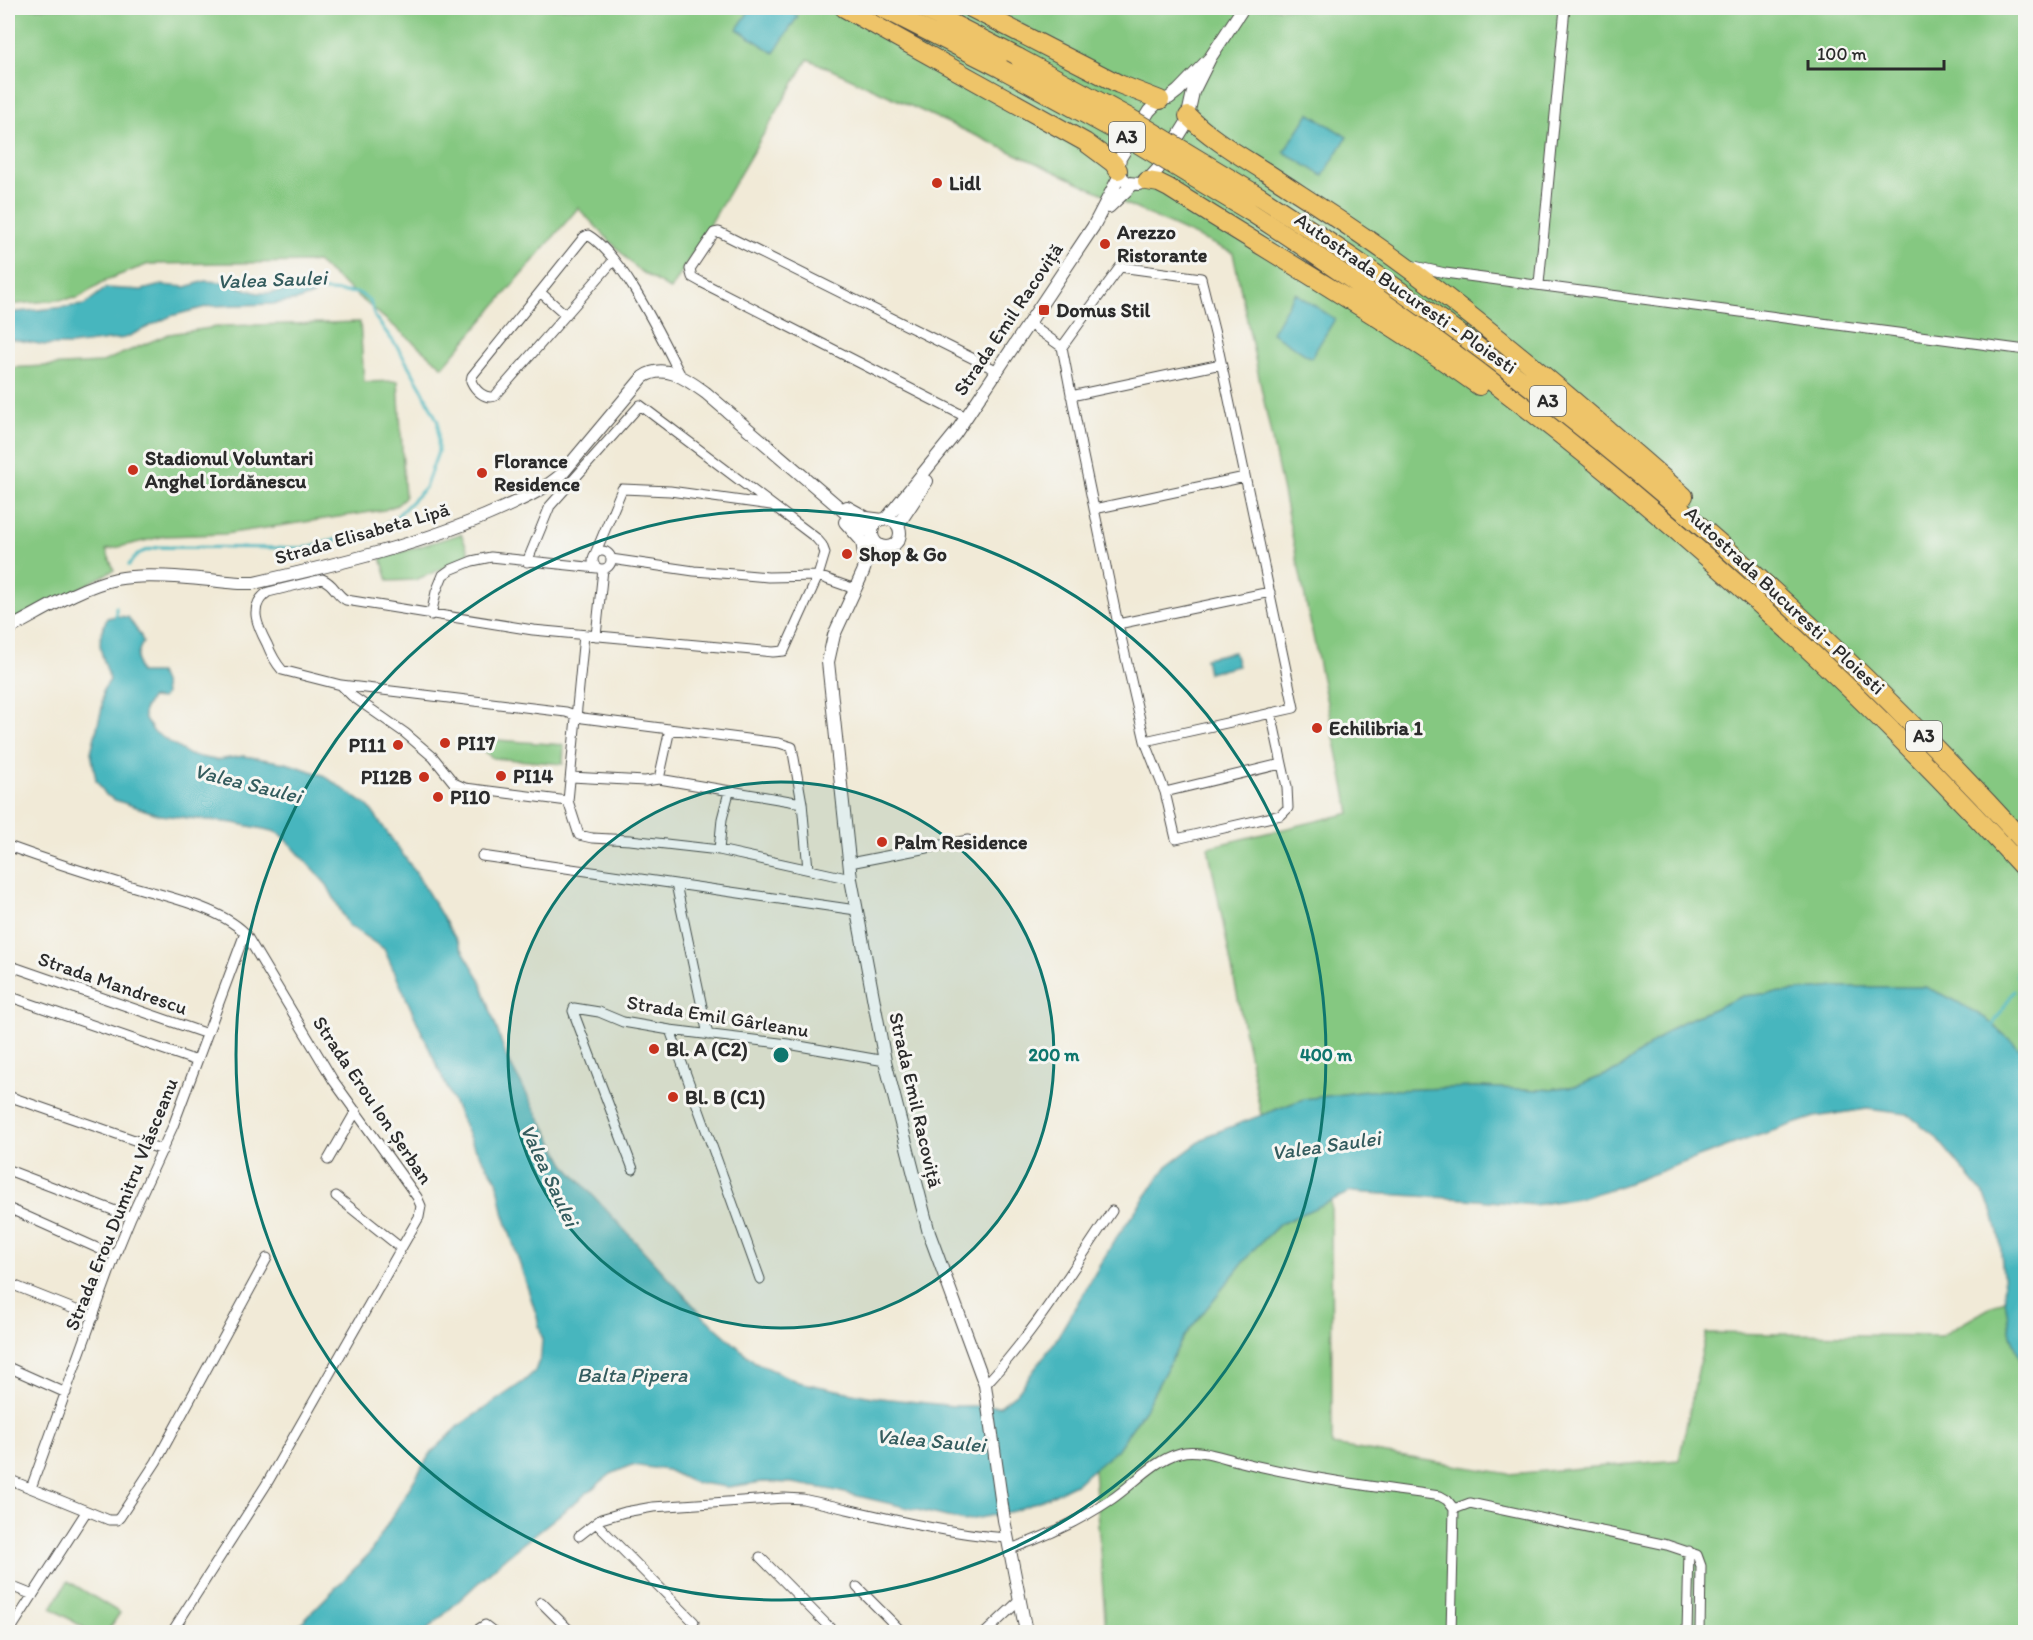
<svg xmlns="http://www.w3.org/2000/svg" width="2033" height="1640" font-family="Itim,sans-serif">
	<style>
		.green { fill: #85c881; stroke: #587a56; stroke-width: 1.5 }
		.water { fill: #46b6be; stroke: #387074; stroke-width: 1.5 }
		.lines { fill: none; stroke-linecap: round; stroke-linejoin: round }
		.stream { stroke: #46b6be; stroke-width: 3 }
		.minor-casing { stroke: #494845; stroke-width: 11 }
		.tertiary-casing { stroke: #494845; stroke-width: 14 }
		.motorway-casing { stroke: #494845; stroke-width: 20 }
		.minor { stroke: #fff; stroke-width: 9 }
		.tertiary { stroke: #fff; stroke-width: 12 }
		.motorway { stroke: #eec469; stroke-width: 18 }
		.motorway-bridge-casing { stroke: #494845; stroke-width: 20; stroke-linecap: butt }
		.motorway-bridge { stroke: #eec469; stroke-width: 18 }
		.ring { fill: none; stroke: #0f766e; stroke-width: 3 }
		.poi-dot { fill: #c8321e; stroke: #f6f6f2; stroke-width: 2 }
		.labels { text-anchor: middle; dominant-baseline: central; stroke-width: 6; stroke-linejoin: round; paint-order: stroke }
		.shield { fill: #f6f6f2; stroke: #686867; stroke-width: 1.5 }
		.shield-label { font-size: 18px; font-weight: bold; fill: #2b2b2b }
		.poi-label { font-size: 20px; font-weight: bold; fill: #2b2b2b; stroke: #f6f6f2; text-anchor: start }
		.street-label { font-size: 20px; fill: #2b2b2b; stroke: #f6f6f2 }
		.water-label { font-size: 21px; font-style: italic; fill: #345c5e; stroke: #f6f6f2 }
		.centre { fill: #0f766e; stroke: #f6f6f2; stroke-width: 3 }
		.ring-label { font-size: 18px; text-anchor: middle; font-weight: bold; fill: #0f766e; stroke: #f6f6f2; stroke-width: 6; stroke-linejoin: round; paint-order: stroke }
	</style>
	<rect width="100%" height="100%" fill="#f6f6f2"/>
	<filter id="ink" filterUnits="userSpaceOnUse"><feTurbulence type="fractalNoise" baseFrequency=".0167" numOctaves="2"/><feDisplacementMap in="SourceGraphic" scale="12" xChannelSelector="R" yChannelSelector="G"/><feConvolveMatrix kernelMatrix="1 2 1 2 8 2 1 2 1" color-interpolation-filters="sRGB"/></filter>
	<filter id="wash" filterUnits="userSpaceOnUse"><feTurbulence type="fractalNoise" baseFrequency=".008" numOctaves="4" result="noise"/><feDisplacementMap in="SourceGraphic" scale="24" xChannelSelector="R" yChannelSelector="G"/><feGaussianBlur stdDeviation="1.35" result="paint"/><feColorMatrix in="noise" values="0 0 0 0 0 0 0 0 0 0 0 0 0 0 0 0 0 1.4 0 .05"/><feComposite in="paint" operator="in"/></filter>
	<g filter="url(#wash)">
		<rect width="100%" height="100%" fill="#f1ead7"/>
		<path class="green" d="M8 8H2025V1053L1985 1018 1952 999 1925 987H1837L1743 996 1676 1025 1618 1070 1577 1086 1540 1090 1478 1087 1367 1091 1304 1099 1261 1115 1208 847 1350 813 1233 253 808 59 671 290 637 269 578 208 443 367 317 262 149 264 106 280 78 298 8 305Z
			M360 322 364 382 398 381 405 498 397 505 384 510 225 534 165 536 106 550 114 570 8 627V368L100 363 169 334 224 326Z
			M461 534 471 557 415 580 388 581 381 558Z
			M484 739 564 745 563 764 493 758 483 751Z
			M1331 1200 1332 1445 1509 1474 1679 1460 1706 1333 1941 1336 2005 1299 2011 1335 2025 1372V1632H1470L1450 1630 1449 1632H1106L1094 1469 1117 1450 1145 1409 1183 1338 1253 1250 1280 1224Z
			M68 1581 120 1613 107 1632H91L51 1608Z"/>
		<path class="water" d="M751 8H786L798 16 774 53 737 29Z
			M1309 113 1347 137 1323 176 1284 152Z
			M205 281C213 282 222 281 229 283 240 286 249 292 260 293 280 294 298 286 317 289L313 295 299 300 272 304 210 306 171 316 125 338 70 345H45L12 339 8 340V313L84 305 106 288 142 290 161 285 186 287Z
			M1295 293 1335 319 1311 358 1272 333Z
			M116 616 128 617 141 636 143 642C137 653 135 661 140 673H159L164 685 165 695 162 699 151 698 144 710V717L153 731 189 755 216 760 244 756 286 763 323 775 369 807 416 873 480 979 506 1056 566 1166 705 1318 755 1362 798 1382 872 1397 954 1406H1000L1017 1393 1054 1343 1114 1241 1167 1166 1209 1135 1304 1099 1367 1091 1478 1087 1540 1090 1577 1086 1618 1070 1676 1025 1743 996 1837 987H1925L1952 999 1985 1018 2025 1053V1372L2011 1335 2005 1299 2000 1241 1994 1216 1985 1196 1935 1136 1907 1114 1867 1109 1815 1117 1742 1141 1623 1185 1584 1197 1534 1205 1466 1199 1350 1192 1280 1224 1253 1250 1183 1338 1145 1409 1117 1450 1075 1484 1049 1497 1014 1511 964 1521 832 1490 793 1483 763 1482 728 1487 692 1482 667 1470 632 1465 611 1474 506 1557 425 1632H292L370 1553 430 1454 460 1425 523 1382 535 1371 541 1355 542 1338 537 1317 503 1212 497 1180 473 1145 384 949 348 925 327 885 282 835 273 831 234 823 160 815 115 800 106 795 96 780 91 752 102 708 103 690 110 680C102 652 94 646 107 618Z
			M1234 652 1238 666 1208 673 1205 658Z"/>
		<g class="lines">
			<path class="stream" d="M129 565C138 551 144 551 159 547L303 548 367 532 392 521 425 488 438 452V422L421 387 398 348 375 317 370 301 359 293 314 290
				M116 607V620
				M2017 976 2026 932
				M1993 1025 2014 991"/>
		</g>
	</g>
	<g filter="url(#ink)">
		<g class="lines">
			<defs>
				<path id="minor" d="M1410 265 1445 273 2026 350
					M1539 284 1565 8
					M540 292 472 376 471 381C475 390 485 400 495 396L614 260
					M566 315 540 292 584 237 588 235C623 256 662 339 681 376
					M1028 323 1062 347 1082 451 1118 624 1145 741 1165 792 1176 839 1281 815 1288 808 1287 787 1271 713
					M1062 347 1120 267 1201 278 1216 338 1294 708 1145 741
					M1071 396 1221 364
					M966 417 701 282 692 277 690 269 714 233 719 232 996 370
					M1094 509 1245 477
					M593 560a9 9 0 1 1 18 0a9 9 0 1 1-18 0Z
					M595 554 622 489 670 491 771 505
					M611 559 694 571 734 574 768 577 818 576 855 589
					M527 562 550 506 640 405 816 538 822 545 825 553 818 576 784 651 773 652 533 630 346 600C335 594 335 584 322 579L268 592C247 606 258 627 267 644 271 654 275 662 282 670L341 685 566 712 583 718 779 743 792 747 802 803 808 869
					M431 615 436 592 443 575 450 570 472 561 491 557 597 568
					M1118 624 1270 592
					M584 635 568 801 579 835 592 838 630 840 719 850 851 879
					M596 636 603 569
					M341 685 352 696 405 733 433 757 454 783 465 788 568 801
					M571 777 645 781 659 779 802 803
					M659 779 670 729
					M1165 792 1281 764
					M8 846C44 859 80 871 117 882 155 894 217 905 245 933L333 1080 417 1197 421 1206 419 1217 266 1485 172 1632
					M719 850 722 819 729 792
					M482 856 856 910
					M850 863 968 840
					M676 884 708 1035
					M8 965 207 1034
					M8 996 197 1061
					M670 1030 760 1279
					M8 1096 163 1150
					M328 1160 356 1111
					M633 1169 573 1011 574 1008 599 1012 623 1022 670 1030 788 1044 885 1061
					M8 1170 131 1217
					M336 1196 401 1248
					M8 1208 115 1256
					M8 1283 94 1317
					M8 1367 66 1393
					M985 1385C1034 1333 1072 1270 1112 1211
					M8 1479 109 1520H117L120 1517 156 1462 267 1258
					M31 1488 115 1256 131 1217 173 1126 245 933
					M1454 1509 1470 1503 1667 1545 1697 1555 1701 1566 1700 1632
					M596 1523 694 1622
					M579 1536 601 1519 625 1512 653 1507 784 1498 803 1499C871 1514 939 1533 1007 1538
					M1010 1549C1045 1537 1081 1520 1112 1499 1134 1484 1154 1460 1180 1453 1195 1448 1218 1456 1233 1460 1302 1478 1370 1486 1440 1496L1447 1500 1454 1509 1451 1632
					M760 1557 834 1632
					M8 1585 33 1595
					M857 1587 902 1632
					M541 1602 571 1632
					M9 1632 86 1512
					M474 1632 485 1625 494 1632
					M986 1632 1020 1600
					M1687 1632 1689 1551"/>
				<path id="tertiary" d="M1210 58 1178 91 1169 98 1160 100 1149 111 1120 158 1118 170 1123 179 1128 183 1139 184 1147 181 1158 169 1186 124 1193 92 1210 58 1243 8
					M1109 207 1133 184
					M847 507 867 518 883 520
					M886 519 955 434 1093 227 1120 175
					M872 533a14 14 0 1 1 28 0a14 14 0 1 1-28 0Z
					M845 522 862 541 865 561
					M898 525 927 481
					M874 540 863 572 834 635 828 662 851 879 885 1061 929 1233 985 1385 1004 1520 1026 1632
					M8 629C41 612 79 587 116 579 150 572 205 580 240 583H254C338 564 424 544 503 508 524 498 544 490 562 474L643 377C665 362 688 380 706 393L861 526 872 533"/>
				<path id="motorway" d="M844 8 1085 142 1113 163 1118 170
					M882 8 1002 69
					M922 8 1019 58
					M971 8 1119 84 1160 100
					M1188 116C1212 140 1241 156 1269 174 1313 203 1358 231 1401 263 1500 335 1592 416 1684 496
					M1147 181 1159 183 1169 188C1272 254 1379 314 1479 386
					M1259 196C1542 377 1800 596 2026 844
					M1249 211C1538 398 1794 616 2026 871"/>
			</defs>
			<use href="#minor" class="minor-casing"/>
			<use href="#tertiary" class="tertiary-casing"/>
			<use href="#motorway" class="motorway-casing"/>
			<use href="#minor" class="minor"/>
			<use href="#tertiary" class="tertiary"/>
			<use href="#motorway" class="motorway"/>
			<defs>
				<path id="motorway-bridge" d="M1019 58 1130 118 1259 196
					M1002 69 1120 133 1249 211"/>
			</defs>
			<use href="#motorway-bridge" class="motorway-bridge-casing"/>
			<use href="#motorway-bridge" class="motorway-bridge"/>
		</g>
	</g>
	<circle cx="781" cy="1055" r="273" fill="#0f766e" fill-opacity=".12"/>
	<g class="ring">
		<circle cx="781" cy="1055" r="273"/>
		<circle cx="781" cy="1055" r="545"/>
	</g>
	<g class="poi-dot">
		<circle cx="937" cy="183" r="6"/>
		<circle cx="1105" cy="244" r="6"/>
		<rect x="1038" y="304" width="12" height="12" rx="3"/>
		<circle cx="133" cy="470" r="6"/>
		<circle cx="482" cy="473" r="6"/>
		<circle cx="847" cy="554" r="6"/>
		<circle cx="1317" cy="728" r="6"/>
		<circle cx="445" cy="743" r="6"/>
		<circle cx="398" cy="745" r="6"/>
		<circle cx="501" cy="776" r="6"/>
		<circle cx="424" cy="777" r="6"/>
		<circle cx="438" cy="797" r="6"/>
		<circle cx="882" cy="842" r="6"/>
		<circle cx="654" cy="1049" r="6"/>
		<circle cx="673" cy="1097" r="6"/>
	</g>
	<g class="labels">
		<g class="shield">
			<rect x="1109" y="122" width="36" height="30" rx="4.5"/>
			<rect x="1530" y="386" width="36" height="30" rx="4.5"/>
			<rect x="1906" y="721" width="36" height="30" rx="4.5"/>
		</g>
		<g class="shield-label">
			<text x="1127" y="137">A3</text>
			<text x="1548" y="401">A3</text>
			<text x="1924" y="736">A3</text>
		</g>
		<g class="poi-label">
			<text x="949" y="183">Lidl</text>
			<text x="1117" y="232">Arezzo<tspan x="1117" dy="23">Ristorante</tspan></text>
			<text x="1056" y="310">Domus Stil</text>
			<text x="145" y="458">Stadionul Voluntari<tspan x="145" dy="23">Anghel Iordănescu</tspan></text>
			<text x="494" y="461">Florance<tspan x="494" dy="23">Residence</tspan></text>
			<text x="859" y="554">Shop &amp; Go</text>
			<text x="1329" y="728">Echilibria 1</text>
			<text x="457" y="743">PI17</text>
			<text x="386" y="745" text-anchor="end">PI11</text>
			<text x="513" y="776">PI14</text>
			<text x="412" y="777" text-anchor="end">PI12B</text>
			<text x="450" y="797">PI10</text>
			<text x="894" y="842">Palm Residence</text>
			<text x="666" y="1049">Bl. A (C2)</text>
			<text x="685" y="1097">Bl. B (C1)</text>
		</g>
		<g class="street-label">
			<text transform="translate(1406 293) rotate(35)">Autostrada Bucuresti - Ploiesti</text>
			<text transform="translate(1008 319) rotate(-56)">Strada Emil Racoviță</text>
			<text transform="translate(362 533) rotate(-16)">Strada Elisabeta Lipă</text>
			<text transform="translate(1785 600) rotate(43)">Autostrada Bucuresti - Ploiesti</text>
			<text transform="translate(113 983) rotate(19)">Strada Mandrescu</text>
			<text transform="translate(718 1016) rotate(9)">Strada Emil Gârleanu</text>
			<text transform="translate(373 1100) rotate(56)">Strada Erou Ion Șerban</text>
			<text transform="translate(916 1100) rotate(77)">Strada Emil Racoviță</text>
			<text transform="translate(121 1204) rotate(-68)">Strada Erou Dumitru Vlăsceanu</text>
		</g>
		<g class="water-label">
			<text transform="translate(272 279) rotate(-2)">Valea Saulei</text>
			<text transform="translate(248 783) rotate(14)">Valea Saulei</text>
			<text transform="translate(1326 1145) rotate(-8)">Valea Saulei</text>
			<text transform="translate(550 1175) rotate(65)">Valea Saulei</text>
			<text x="632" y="1374">Balta Pipera</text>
			<text transform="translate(931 1440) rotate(5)">Valea Saulei</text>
		</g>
	</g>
	<circle cx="781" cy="1055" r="9" class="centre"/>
	<g class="ring-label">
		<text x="1054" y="1061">200 m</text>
		<text x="1326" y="1061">400 m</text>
	</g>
	<rect width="2033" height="1640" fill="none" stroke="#f6f6f2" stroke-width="30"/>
	<path d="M1808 60v9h136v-9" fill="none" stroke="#2b2b2b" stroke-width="3"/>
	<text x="1817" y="60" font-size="18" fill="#2b2b2b" stroke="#f6f6f2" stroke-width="4.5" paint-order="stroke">100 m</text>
</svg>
